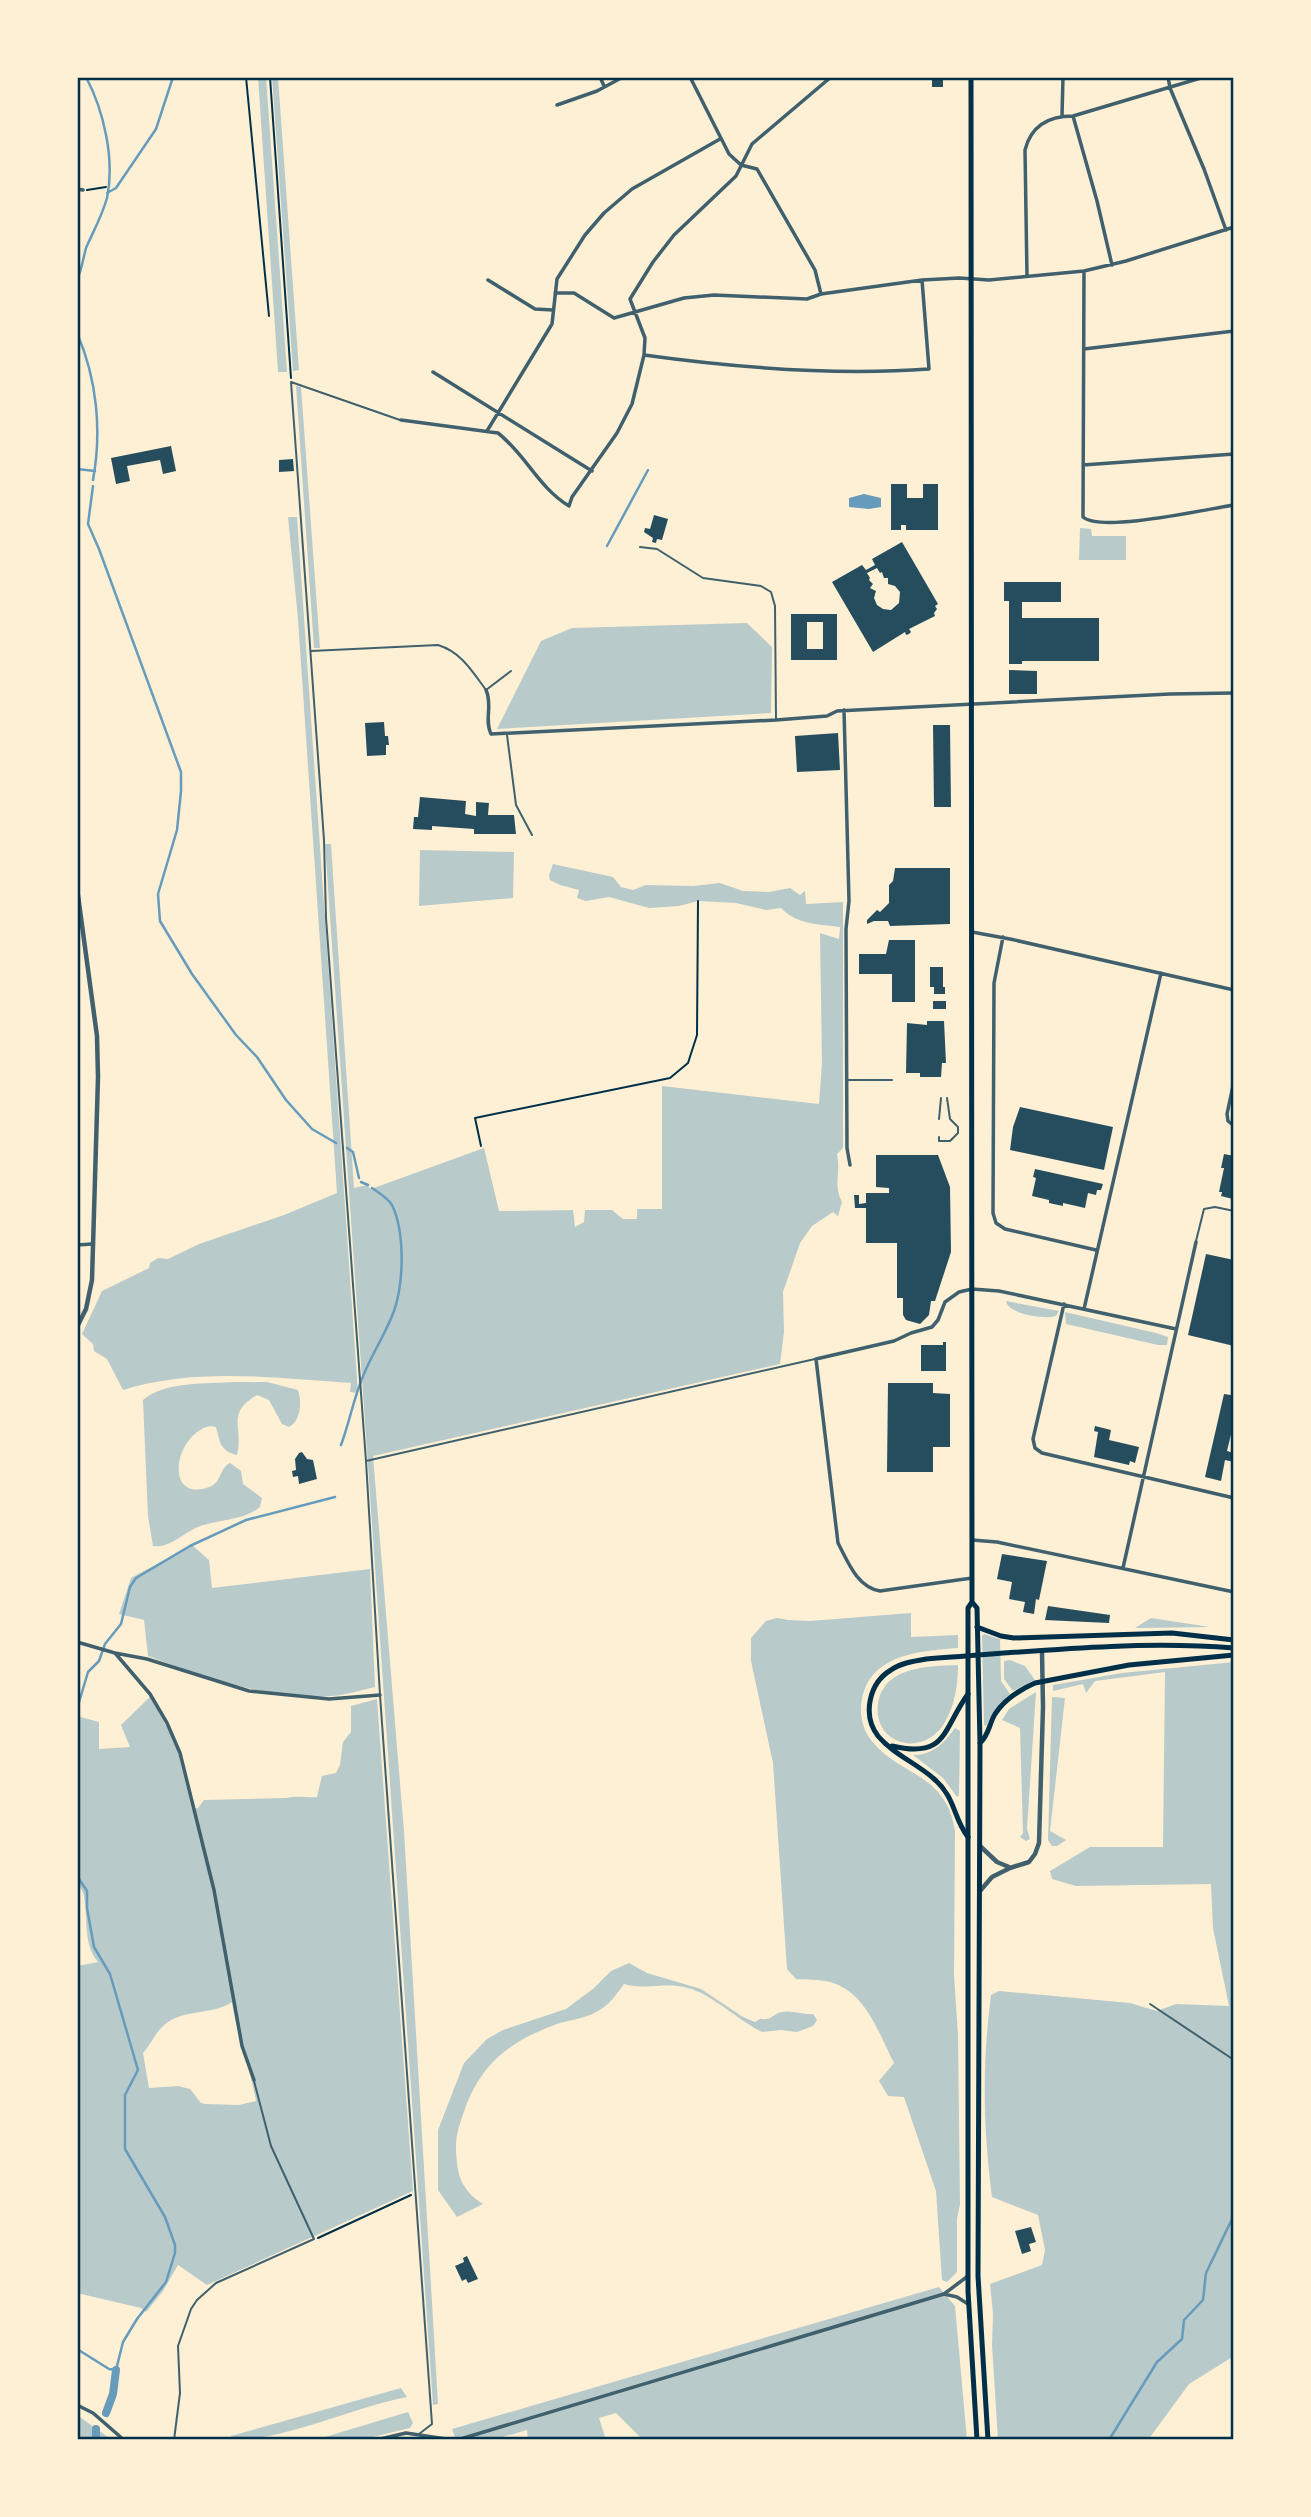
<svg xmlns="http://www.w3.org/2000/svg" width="1311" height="2517" font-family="'IBM Plex Sans',sans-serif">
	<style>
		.green { fill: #b9caca; fill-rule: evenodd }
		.water { fill: #669bbc }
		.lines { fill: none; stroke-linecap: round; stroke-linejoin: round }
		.stream { stroke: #669bbc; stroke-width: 2.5 }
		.canal { stroke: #669bbc; stroke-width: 8 }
		.building { fill: #264d5e; fill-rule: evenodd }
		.path { stroke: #003049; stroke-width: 2 }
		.service { stroke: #3f606c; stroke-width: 2 }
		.minor { stroke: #3f606c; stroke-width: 3.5 }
		.tertiary { stroke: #3f606c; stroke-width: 4.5 }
		.secondary { stroke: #003049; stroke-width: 5 }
		.primary { stroke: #003049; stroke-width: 5 }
		.neatline { fill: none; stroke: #003049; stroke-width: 2.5 }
	</style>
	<rect width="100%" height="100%" fill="#fdf0d5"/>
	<path class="green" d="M258 77H266L287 372H278Z
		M272 77H278L299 370 293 371Z
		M296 386 301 387 320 648H314Z
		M288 517H297L358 1393 350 1392 351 1383C276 1378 196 1367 123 1390L107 1359 94 1351 93 1344 82 1334 102 1291 149 1268 150 1263 158 1258 168 1259 199 1244 284 1215 337 1193 298 619Z
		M1080 528 1091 529 1092 536H1126V560H1079Z
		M747 623 772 647 771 713 497 729 541 641 572 628Z
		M325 844H331L354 1188 367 1185 371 1189 484 1148 499 1211 573 1210 575 1227 584 1222 585 1210H612L623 1219H637V1209H662V1086L819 1104 822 1063 820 933 839 939 840 927C819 924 797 925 781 908L766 910 736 903 698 901 679 906 649 908 609 897 586 901 577 898 579 890 560 885 550 880 549 875 553 864 613 877 621 887 633 890 646 885 693 886 720 883 743 891 769 892 790 888 800 895 805 891 806 904 843 902V1148L837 1154C841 1174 833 1185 842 1202L838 1216 833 1212 812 1226 800 1243 783 1292 784 1332 780 1364 373 1456 404 1831 438 2404 433 2405Z
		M420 850 514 852 513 898 419 906Z
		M1006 1301 1059 1311 1056 1316C1044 1320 1008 1314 1006 1301Z
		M1065 1312 1156 1333 1168 1337 1167 1345H1158L1066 1324Z
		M235 1382H267L298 1390C302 1402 301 1421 289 1427L282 1424 269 1400 257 1395C225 1414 244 1428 237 1455 220 1451 220 1442 216 1427 208 1425 203 1428 196 1433 171 1453 171 1501 209 1487 222 1483 219 1468 230 1463L241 1471 243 1484 262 1498 260 1507C244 1521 218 1519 198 1527 183 1533 169 1549 153 1546L148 1516 143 1400C165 1381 207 1384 235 1382Z
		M192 1545 209 1560 212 1588 370 1569 375 1687C361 1690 346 1695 332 1696 271 1701 204 1677 148 1656L144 1620 119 1614 131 1578Z
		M911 1613V1637L958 1635V1648C920 1651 871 1654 862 1699 859 1712 862 1729 871 1740 900 1777 946 1772 955 1831L954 1975 958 2035 960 2204 957 2219V2272L947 2282 942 2280 936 2191 904 2097 888 2096 879 2081 894 2063C878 2032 866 1992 830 1982 819 1979 807 1980 796 1979L787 1969 773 1763 751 1661V1638L766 1621 777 1618 788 1620 810 1621Z
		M1151 1618 1210 1627 1135 1628Z
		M984 1634 1000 1639 1001 1681 1010 1694 993 1712 986 1726 984 1725 982 1636Z
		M1010 1660 1025 1666 1035 1680 1013 1691 1004 1679V1661Z
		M1234 1662V2356L1189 2384 1148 2440H998L992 2345 993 2314 990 2284 1042 2265 1045 2250 1038 2215 992 2197C983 2128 982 2064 991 1995L999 1991 1130 2003 1157 2011 1176 2004 1229 2006 1213 1928 1211 1884 1076 1886 1052 1879 1050 1871 1090 1847H1163L1165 1672 1095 1681 1086 1693 1083 1684 1053 1691V1685L1122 1673Z
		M958 1665C958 1684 955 1705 945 1722 924 1759 872 1745 878 1703 880 1692 885 1683 895 1677 913 1666 937 1666 958 1665Z
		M1036 1692 1027 1829 1030 1839 1026 1841 1020 1837 1023 1833 1020 1728 1002 1720 1009 1709Z
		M150 1697 176 1744 192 1809 198 1808 204 1800 286 1798C297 1795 305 1798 317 1797L322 1776 336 1773 340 1765 343 1742 351 1732V1706L377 1699 413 2191 207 2285 178 2265 163 2291 146 2312 141 2308 77 2293V1966L98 1962C83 1944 88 1918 84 1896 83 1891 79 1886 77 1881V1716L99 1722V1749L130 1747 121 1725ZM232 2002C237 2036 250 2067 256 2101L239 2105 205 2104 201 2103 190 2089 178 2086 149 2088 143 2053C152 2043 156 2030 168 2022 187 2009 213 2015 232 2002Z
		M1052 1697 1065 1698 1050 1831 1066 1840 1057 1846H1052L1048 1840Z
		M955 1728 960 1731 959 1795 957 1797 943 1778 913 1755C933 1755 944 1743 955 1728Z
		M629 1963 647 1973 701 1989 743 2017 755 2022C766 2015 755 2020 767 2019 773 2018 776 2012 783 2012 793 2010 803 2015 813 2014L817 2020 813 2026 797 2032 781 2030 762 2032C739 2021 712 1994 688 1988 666 1982 645 1990 624 1984 617 1994 609 2005 598 2011 586 2018 570 2020 557 2024 514 2040 485 2059 467 2103 462 2118 455 2134 456 2150 457 2175 461 2190 483 2204L457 2217 438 2190V2130L464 2063 487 2039 503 2030 566 2009 594 1988 611 1971Z
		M939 2287 955 2306 967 2440H643L616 2413 599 2418 606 2440H528L527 2430 492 2440H456L452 2429Z
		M401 2388 407 2397C351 2408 286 2440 232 2440L231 2436Z
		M408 2412 413 2423 410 2428 360 2440H315Z
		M77 2415 112 2440H77Z"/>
	<path class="water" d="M864 494 881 498V507L869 509 849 507V498Z"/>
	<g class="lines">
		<path class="stream" d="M107 193 116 188 156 129 173 77
			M77 280C82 269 83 259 86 248 93 232 102 216 107 198 115 160 104 111 86 77
			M77 333C97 379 102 431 93 480
			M77 469 95 471
			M93 486 88 524 99 549 181 772V791L177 830 158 894 160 921 192 974 236 1035 257 1057 286 1100 312 1129 336 1143
			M607 546 648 470
			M347 1148 353 1152 359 1178
			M361 1182 368 1185
			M341 1445C350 1421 354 1396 364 1374 373 1352 386 1333 394 1311 404 1282 405 1232 392 1205 387 1197 379 1193 372 1188
			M77 1709 88 1672 99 1661 105 1644 121 1624 130 1587 136 1578 190 1546 246 1520 335 1497
			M77 1876 87 1891V1908L94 1947 110 1974 138 2070 125 2095V2149L165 2217 175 2245V2253L166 2282 137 2319 123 2342 116 2370 109 2369 77 2349
			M1109 2440 1157 2362 1182 2339 1184 2320 1203 2300 1206 2273 1234 2215"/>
		<path class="canal" d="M106 2413 113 2394 116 2370
			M96 2440V2429"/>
	</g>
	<path class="building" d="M932 80H943V87H932Z
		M171 446 176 471 163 474 160 460 127 466 130 481 116 484 111 458Z
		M293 459 294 471 279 472V460Z
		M891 484H907V498H923V484H938V530H906V525H901V530H891Z
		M654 515 668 519 662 540 657 539 656 543 652 542 653 538 644 532 645 528 650 529Z
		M902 542 938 604 935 606 937 609 934 613 935 616 909 629 911 632 909 634 906 635 905 632 873 652 832 582 862 565 866 570 875 565 872 559ZM877 568 880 573 882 572 884 578H888V584L895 586 900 592 899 603 891 610 883 609 877 605 874 598 876 591 870 588 873 584 869 580 870 578 867 573Z
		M1004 582H1061V602H1022V618H1099V661H1022V664H1009V601H1004Z
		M791 614H837V660H791ZM807 622H823V649H807Z
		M1009 670 1037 671V694H1009Z
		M384 722 385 736H388L389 745H386V755L367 756 365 723Z
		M933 725H950L951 807H934Z
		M838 733 840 770 797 772 795 736Z
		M420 797 466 801 465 814 476 816V802L489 803 488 815H514L516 834H474V829L432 826V830L413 829 414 817H418Z
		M895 868H950V924L890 926 888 921H874L867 924V920L877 910 880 912 889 903V885L893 881Z
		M889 940H915V1002H892V974H859V954H886Z
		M930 967H943V987H945V994H934V987H930Z
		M933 1001H946V1009H933Z
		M927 1021H944L946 1063H942L941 1077H920V1073H906L907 1023 927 1025Z
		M1020 1107 1113 1127 1104 1170 1010 1150 1013 1127Z
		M1224 1154 1234 1156 1233 1199 1221 1196 1222 1192H1219L1224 1168H1221Z
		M876 1155H938L950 1187 951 1252 935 1301H931L929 1315 920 1324 906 1320 903 1315V1298H897V1243H866V1208H855L854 1195H859V1204L866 1203V1193H889V1188L876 1187Z
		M1035 1169 1103 1184 1101 1190H1097L1096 1195 1088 1193 1085 1208 1063 1203V1206L1049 1203V1200L1032 1196 1036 1178 1033 1177Z
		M1206 1254 1234 1260V1346L1188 1335Z
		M943 1342H946V1371H921V1345H943Z
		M888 1383H933V1393L950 1394V1447H933V1472H887Z
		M1231 1392H1234V1422L1227 1451 1234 1453V1462L1225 1460 1221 1481 1205 1477 1224 1394 1231 1395Z
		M1095 1426 1111 1430 1109 1440 1139 1447 1135 1463 1130 1461 1129 1465 1094 1457 1098 1432 1094 1431Z
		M302 1452 307 1459 313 1460 317 1479 299 1484 298 1476 293 1477 292 1471 296 1470 295 1459 299 1453Z
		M1002 1554 1047 1561 1039 1600 1036 1599 1034 1614 1023 1612 1025 1602 1009 1599 1012 1582 997 1579Z
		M1048 1606 1110 1615 1109 1623 1045 1620Z
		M1031 2227 1036 2242 1029 2244 1031 2251 1022 2254 1015 2231Z
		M467 2256 478 2279 468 2283 466 2279 462 2281 455 2266 464 2262 463 2258Z"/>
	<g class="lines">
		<path class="path" d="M246 77 269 316
			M270 77 291 378
			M87 190 106 187
			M481 1146 475 1118 670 1078 688 1063 697 1035 698 901
			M318 2238 411 2195"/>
		<path class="service" d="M400 420 291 382 324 840 326 918 366 1461 380 1695 432 2424 419 2434
			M640 547 657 549 703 578 761 586 771 592 775 606 776 719
			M311 651 438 645C461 652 472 671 486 690L511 671
			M507 735 516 805 532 835
			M847 1080H892
			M939 1119 941 1098
			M939 1137V1141H950L958 1133V1127L950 1119 947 1098
			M1196 1241 1204 1209 1215 1207 1234 1211
			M366 1461 815 1359
			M1150 2004 1234 2060
			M174 2440 180 2393 178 2346 191 2309 197 2300 216 2283 314 2239 271 2146 254 2081"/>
		<path class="minor" d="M600 77 604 86
			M690 77 729 154 741 165 757 169 815 270 821 294
			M1168 77 1170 88 1204 169 1226 230
			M557 105 597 91 623 77
			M1062 116 1063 77
			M1073 116 1097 201 1112 265
			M77 189 83 190
			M1084 271 1083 517C1101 533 1207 509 1234 505
			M1027 276 1025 150C1031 126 1049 116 1073 116L1204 77
			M488 280 535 309 553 310
			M555 293H574L614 318 684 298 714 295 807 299 821 294 922 280 959 278 989 280 1084 271 1126 261 1234 227
			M1084 349 1234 331
			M644 355C738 368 834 376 929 369L922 280
			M433 372 592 471
			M401 420 498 433C526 455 538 487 569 506L572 497 617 433 632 404 644 355 645 338 630 299 653 262 674 235 736 176 752 144 831 77
			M487 431 552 324 557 279 585 235 604 213 632 189 720 139
			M1083 465 1234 454
			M486 690C493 705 484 720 491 734L776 720 827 716 837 711 1170 694 1234 693
			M844 710 849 901 846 929 847 1148 850 1165
			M972 932 1010 939 1234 990
			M1003 937 994 983 993 1213 996 1223 1005 1229 1096 1250
			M1234 1081 1227 1114 1228 1121 1234 1126
			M77 1245 92 1244
			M1064 1304 1033 1439 1035 1448 1042 1453 1234 1498
			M1084 1309 1161 973
			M972 1540 997 1542 1234 1592
			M1123 1568 1196 1242
			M972 1578 880 1591C857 1587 848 1562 838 1543L816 1359 894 1341 911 1333 932 1327 938 1320 945 1302 959 1292 972 1289 999 1291 1176 1329
			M77 1642 115 1653 147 1659 249 1691 329 1699 380 1695
			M115 1653 150 1694 167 1723 180 1753 214 1890 242 2046 254 2080
			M944 2294 957 2297 968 2304
			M77 2405 93 2413 124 2440
			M376 2440 406 2433 453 2440
			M457 2440 944 2294 968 2276"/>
		<path class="tertiary" d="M77 888 97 1036 98 1077 92 1280 86 1309 77 1327
			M980 1846 997 1862 1009 1867
			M980 1891 992 1877 1010 1868 1029 1862 1035 1854 1039 1843 1043 1707 1042 1651"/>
		<path class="secondary" d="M977 1627 1001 1636 1014 1638 1172 1633 1234 1640
			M980 1743C989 1735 989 1724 995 1714 1005 1699 1019 1690 1035 1683L1129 1665 1234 1655
			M892 1746C947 1759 942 1730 968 1694
			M968 1837C953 1818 956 1797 933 1778 916 1763 893 1754 878 1736 862 1715 869 1683 891 1670 901 1663 914 1661 926 1659 1029 1652 1131 1640 1234 1648"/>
		<path class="primary" d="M971 77 972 1602 968 1608V2291L977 2440
			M972 1602 977 1608 980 1743 978 2276 988 2440"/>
	</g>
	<rect width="1311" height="2517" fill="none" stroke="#fdf0d5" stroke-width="158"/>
	<rect x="79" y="79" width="1153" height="2359" class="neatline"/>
</svg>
